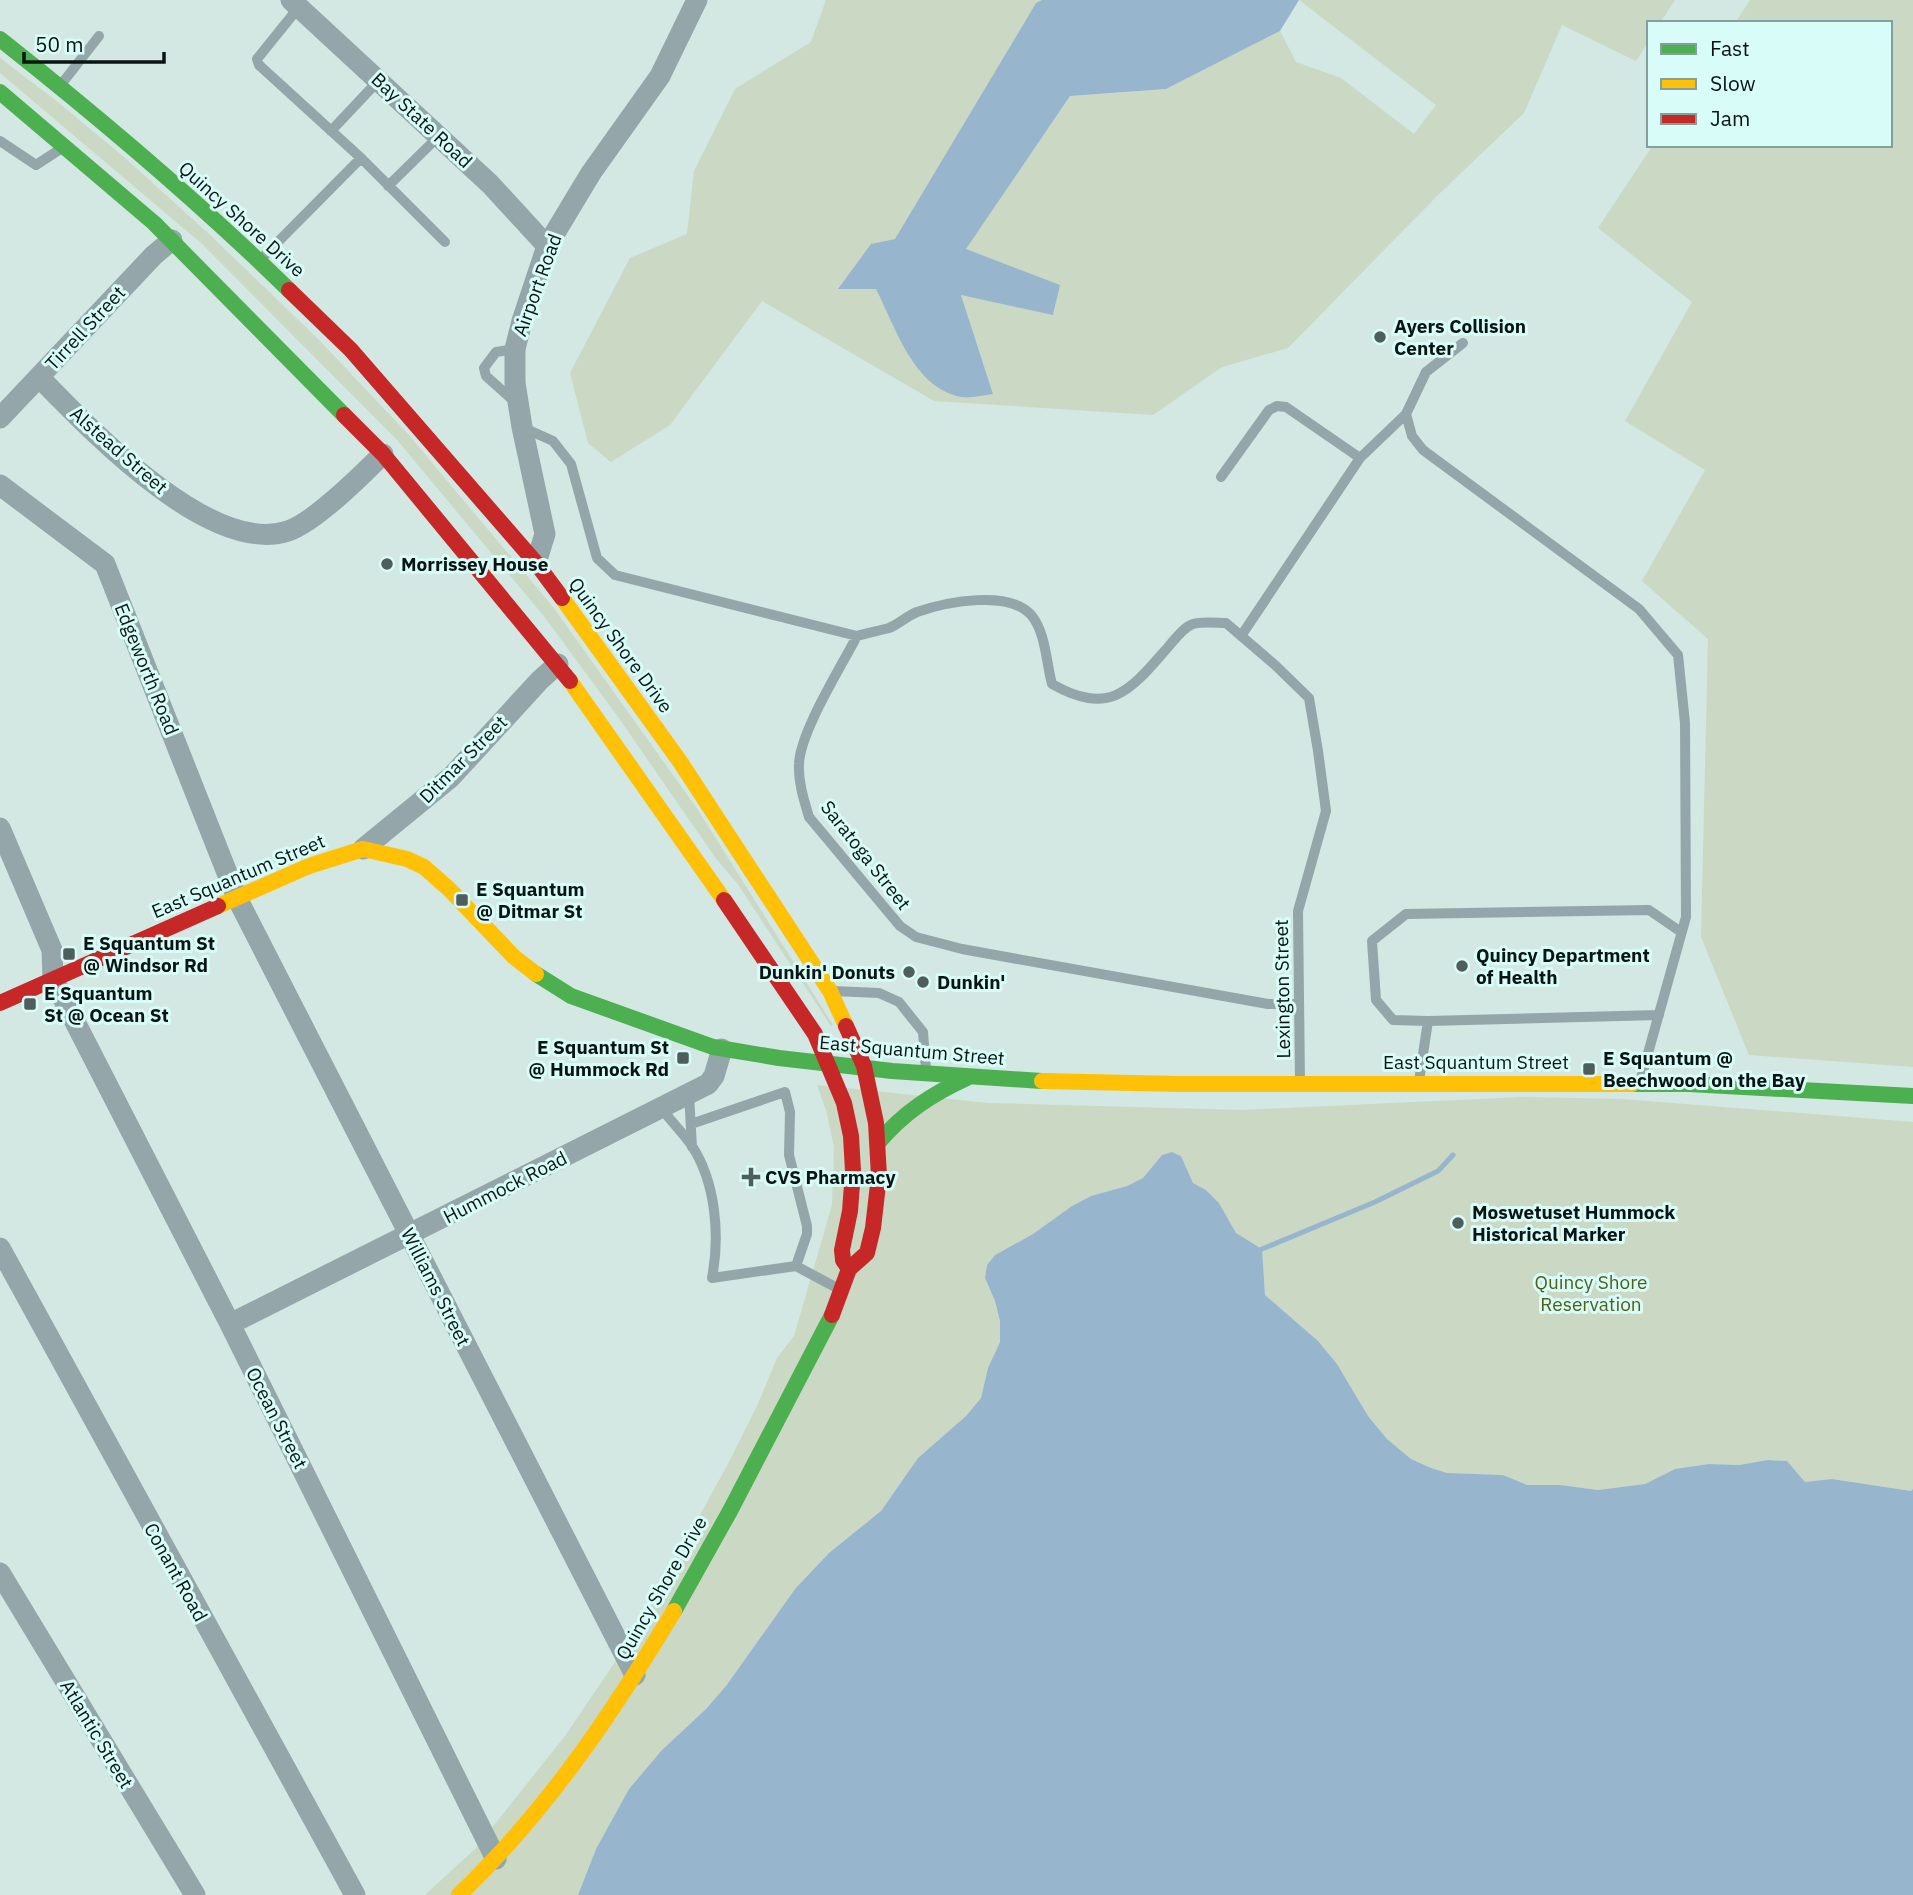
<svg xmlns="http://www.w3.org/2000/svg" width="1913" height="1895" font-family="'IBM Plex Sans',sans-serif">
	<style>
		.green { fill: #cad8c4 }
		.water { fill: #97b5cd }
		.lines { fill: none; stroke-linecap: round; stroke-linejoin: round }
		.stream { stroke: #97b5cd; stroke-width: 5 }
		.lane { stroke: #94a6a9; stroke-width: 10 }
		.street { stroke: #94a6a9; stroke-width: 21 }
		.fast { stroke: #4caf50; stroke-width: 16 }
		.slow { stroke: #ffc107; stroke-width: 16 }
		.jam { stroke: #c62828; stroke-width: 16 }
		.poi-dot { fill: #4f5e5c; stroke: #d8fcf7; stroke-width: 2.5 }
		.labels { text-anchor: middle; dominant-baseline: central; stroke-width: 6; stroke-linejoin: round; paint-order: stroke }
		.street-label { font-size: 19px; fill: #081514; stroke: #d8fcf7 }
		.poi-label { font-size: 19px; font-weight: bold; fill: #081514; stroke: #d8fcf7; text-anchor: start }
		.park-label { font-size: 19px; fill: #515f18; stroke: #d8fcf7 }
	</style>
	<rect width="100%" height="100%" fill="#d3e7e3"/>
	<path class="green" d="M826 0H1042L1036 3 895 240 839 289H876L912 361 963 398 993 394 961 295 1054 314 1059 285 965 250 1070 96 1166 89 1280 31 1296 62 1341 78 1414 134 1436 105 1299 0H1675L1660 23H1649V41L1636 61 1562 25 1524 113 1439 194 1288 348 1222 367 1153 415 934 401 762 301 670 425 611 462 588 443 570 373 630 258 687 234 694 171 735 89 811 42Z
		M1750 0H1913V1067L1749 1055 1701 937 1708 639 1642 581 1705 470 1625 421 1692 302 1598 228 1653 145H1890V23H1735Z
		M0 58 54 99 125 158 209 234 319 340 407 433 553 607 698 810 833 1025 831 1026 737 883 717 860 616 714 543 615 398 441 201 243 0 73Z
		M817 1085 988 1103 1242 1110 1521 1097 1622 1099 1913 1122V1489L1911 1491 1832 1479 1805 1482 1787 1461 1768 1460 1739 1465 1709 1464 1675 1469 1645 1484 1598 1490 1560 1485H1527L1503 1475 1447 1473 1431 1468 1411 1459 1387 1439 1368 1416 1337 1364 1318 1341 1265 1295 1262 1249 1236 1233 1219 1203 1206 1190 1193 1183 1181 1156 1172 1152 1162 1155 1143 1178 1127 1186 1091 1196 1072 1206 1033 1234 995 1255 987 1265 985 1278 995 1301 1000 1321V1342L988 1368 981 1398 966 1416 918 1458 881 1511 829 1553 795 1589 726 1686 706 1709 662 1750 629 1789 596 1849 578 1895H425L475 1849 565 1736 613 1665 653 1601 729 1462 757 1406 777 1358 794 1336 832 1205 834 1147 826 1110Z"/>
	<path class="water" d="M1042 0H1299L1280 31 1166 89 1070 96 966 249 1060 285 1053 315 961 295 993 394C983 395 971 399 961 397 913 387 896 328 876 289H838L871 244 895 239 1036 3Z
		M1172 1152 1181 1156 1193 1183 1206 1190 1219 1203 1236 1233 1262 1249 1265 1295 1318 1341 1337 1364 1368 1416 1387 1439 1411 1459 1431 1468 1447 1473 1503 1475 1527 1485H1560L1598 1490 1645 1484 1675 1469 1709 1464 1739 1465 1768 1460 1787 1461 1805 1482 1832 1479 1911 1491 1913 1489V1895H578L596 1849 629 1789 662 1750 706 1709 726 1686 795 1589 829 1553 881 1511 918 1458 966 1416 981 1398 988 1368 1000 1342V1321L995 1301 985 1278 987 1265 995 1255 1033 1234 1072 1206 1091 1196 1127 1186 1143 1178 1162 1155Z"/>
	<g class="lines">
		<path class="stream" d="M1262 1249 1375 1202 1438 1171 1453 1155"/>
		<path class="lane" d="M299 7 257 59 259 65 361 158
			M60 86 99 36
			M331 131 379 80
			M0 141 36 165 62 148
			M388 186 439 136
			M261 259 361 158 445 242
			M1463 343 1426 372 1406 414 1412 436 1423 450 1639 609 1678 655 1685 723 1686 917 1640 1082
			M515 349 496 352 484 368 486 376 516 403
			M522 427 553 441 571 464 597 558 615 575 857 636C867 633 878 631 889 628 899 624 907 616 917 612 946 602 1010 589 1032 616 1046 634 1046 662 1052 684 1112 718 1132 688 1169 646 1176 638 1184 627 1193 624 1202 621 1217 623 1226 623L1275 665 1309 698 1318 751 1326 811 1298 911 1300 1083
			M1221 477 1269 410 1277 406 1286 407 1360 458
			M857 636C841 667 800 732 799 764 798 782 804 800 809 817L900 926 916 937 962 949 1268 1004H1299
			M1241 636 1360 458 1406 414
			M833 991 879 993 899 1002 923 1032 926 1070
			M1659 1015 1428 1021 1393 1020 1376 1000 1372 941 1406 914 1649 910 1681 932
			M1419 1081 1428 1021
			M689 1094 692 1147
			M661 1108C671 1121 683 1133 692 1146 716 1183 720 1236 712 1278L796 1266 839 1289
			M691 1124 785 1092 790 1112 789 1155 807 1226V1234L796 1266"/>
		<path class="street" d="M291 0 490 184 547 246
			M39 377C88 427 210 557 288 531 315 522 362 475 383 454
			M0 418 154 255 172 240
			M0 485 105 564 237 898 635 1675
			M536 563 545 534 522 427 515 383V349L522 321 547 246 591 173 660 76 697 0
			M0 828 52 950 53 979 230 1324 496 1859
			M363 849 451 777 540 680 558 664
			M0 1248 355 1895
			M230 1324 708 1084 714 1076 722 1049
			M0 1573 195 1895"/>
		<path class="fast" d="M0 39C100 118 197 200 289 290
			M0 92 154 223 344 415
			M536 974 571 996 713 1047 779 1058 892 1071 1042 1081
			M1632 1084H1689L1913 1096
			M878 1143C903 1113 932 1094 967 1078
			M674 1611 730 1511 832 1315"/>
		<path class="slow" d="M562 598 681 763 830 991 846 1026
			M570 681 724 900
			M218 906 309 866 363 849 407 859 424 867 449 889 514 957 536 974
			M1042 1081 1178 1084H1632
			M459 1895C546 1812 612 1714 674 1611"/>
		<path class="jam" d="M289 290 351 350 536 563 562 598
			M344 415 383 454 570 681
			M724 900 815 1034 844 1103 851 1136 853 1171 850 1211 842 1250 843 1260 849 1269
			M0 1003 218 906
			M832 1315 849 1269 867 1253 873 1228 879 1176 876 1123 864 1066 846 1026"/>
	</g>
	<g class="poi-dot">
		<circle cx="1380" cy="337" r="7"/>
		<circle cx="387" cy="564" r="7"/>
		<rect x="455" y="893" width="14" height="14" rx="3.5"/>
		<rect x="62" y="947" width="14" height="14" rx="3.5"/>
		<circle cx="1462" cy="966" r="7"/>
		<circle cx="909" cy="972" r="7"/>
		<circle cx="923" cy="982" r="7"/>
		<rect x="23" y="997" width="14" height="14" rx="3.5"/>
		<rect x="676" y="1051" width="14" height="14" rx="3.5"/>
		<rect x="1582" y="1062" width="14" height="14" rx="3.5"/>
		<path d="M747.5 1166.5h7v7h7v7h-7v7h-7v-7h-7v-7h7z"/>
		<circle cx="1458" cy="1223" r="7"/>
	</g>
	<g class="labels">
		<g class="street-label">
			<text transform="translate(422 120) rotate(43)">Bay State Road</text>
			<text transform="translate(242 219) rotate(42)">Quincy Shore Drive</text>
			<text transform="translate(537 285) rotate(-70)">Airport Road</text>
			<text transform="translate(85 328) rotate(-47)">Tirrell Street</text>
			<text transform="translate(119 450) rotate(41)">Alstead Street</text>
			<text transform="translate(621 645) rotate(54)">Quincy Shore Drive</text>
			<text transform="translate(147 669) rotate(68)">Edgeworth Road</text>
			<text transform="translate(463 759) rotate(-45)">Ditmar Street</text>
			<text transform="translate(866 855) rotate(52)">Saratoga Street</text>
			<text transform="translate(238 876) rotate(-23)">East Squantum Street</text>
			<text transform="translate(1282 989) rotate(-91)">Lexington Street</text>
			<text transform="translate(912 1050) rotate(5)">East Squantum Street</text>
			<text x="1476" y="1062">East Squantum Street</text>
			<text transform="translate(505 1187) rotate(-27)">Hummock Road</text>
			<text transform="translate(436 1287) rotate(63)">Williams Street</text>
			<text transform="translate(277 1418) rotate(63)">Ocean Street</text>
			<text transform="translate(176 1572) rotate(61)">Conant Road</text>
			<text transform="translate(661 1588) rotate(-60)">Quincy Shore Drive</text>
			<text transform="translate(97 1734) rotate(59)">Atlantic Street</text>
		</g>
		<g class="poi-label">
			<text x="1394" y="326">Ayers Collision<tspan x="1394" dy="22">Center</tspan></text>
			<text x="401" y="564">Morrissey House</text>
			<text x="476" y="889">E Squantum<tspan x="476" dy="22">@ Ditmar St</tspan></text>
			<text x="83" y="943">E Squantum St<tspan x="83" dy="22">@ Windsor Rd</tspan></text>
			<text x="1476" y="955">Quincy Department<tspan x="1476" dy="22">of Health</tspan></text>
			<text x="895" y="972" text-anchor="end">Dunkin' Donuts</text>
			<text x="937" y="982">Dunkin'</text>
			<text x="44" y="993">E Squantum<tspan x="44" dy="22">St @ Ocean St</tspan></text>
			<text x="669" y="1047" text-anchor="end">E Squantum St<tspan x="669" dy="22">@ Hummock Rd</tspan></text>
			<text x="1603" y="1058">E Squantum @<tspan x="1603" dy="22">Beechwood on the Bay</tspan></text>
			<text x="765" y="1177">CVS Pharmacy</text>
			<text x="1472" y="1212">Moswetuset Hummock<tspan x="1472" dy="22">Historical Marker</tspan></text>
		</g>
		<g class="park-label">
			<text x="1591" y="1282">Quincy Shore<tspan x="1591" dy="22">Reservation</tspan></text>
		</g>
	</g>
	<rect x="1647" y="21" width="245" height="126" fill="#d8fcf7" stroke="#85a09c" stroke-width="2"/>
	<rect x="1661" y="44" width="35" height="10" fill="#4caf50" stroke="#85a09c" stroke-width="2"/>
	<text x="1710" y="56" font-size="21" fill="#081514">Fast</text>
	<rect x="1661" y="79" width="35" height="10" fill="#ffc107" stroke="#85a09c" stroke-width="2"/>
	<text x="1710" y="91" font-size="21" fill="#081514">Slow</text>
	<rect x="1661" y="114" width="35" height="10" fill="#c62828" stroke="#85a09c" stroke-width="2"/>
	<text x="1710" y="126" font-size="21" fill="#081514">Jam</text>
	<path d="M24 52v10h140v-10" fill="none" stroke="#081514" stroke-width="3.5"/>
	<text x="35" y="52" font-size="21" fill="#081514" stroke="#d8fcf7" stroke-width="5" paint-order="stroke">50 m</text>
</svg>
